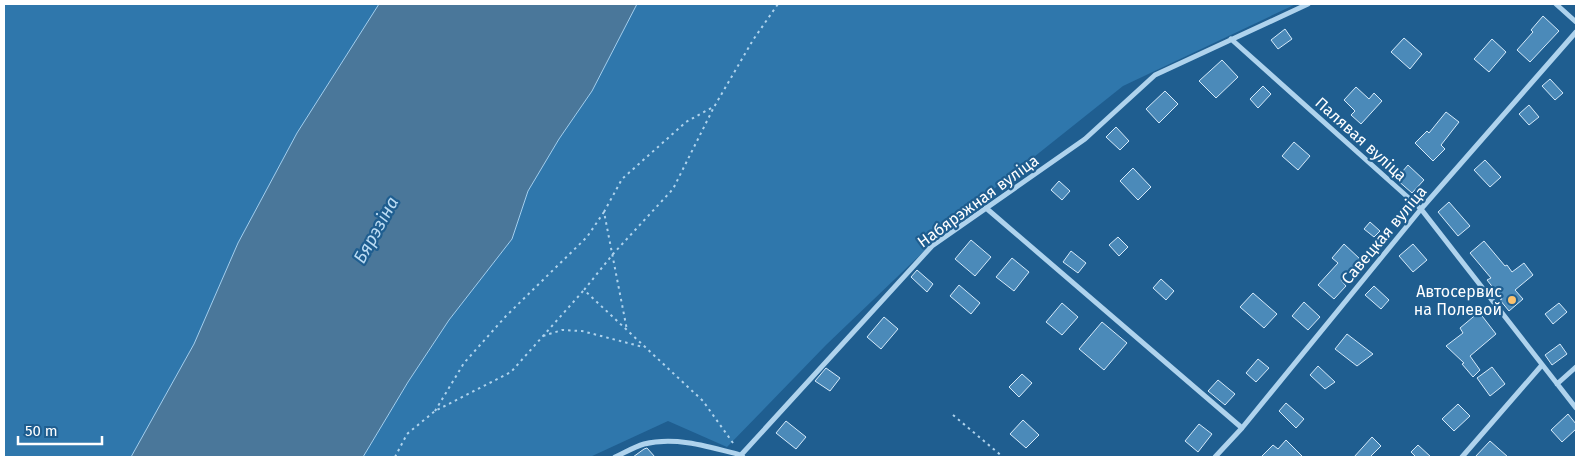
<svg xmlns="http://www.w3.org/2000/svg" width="1580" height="461" font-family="'Fira Sans',sans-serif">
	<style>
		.green { fill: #2f77ac }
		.water { fill: #4a779a; stroke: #a3cfef }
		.building { fill: #4b8ab9; stroke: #d5eafa }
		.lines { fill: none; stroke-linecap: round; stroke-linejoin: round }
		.path { stroke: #afd3ed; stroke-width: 2; stroke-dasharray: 2.5 4; stroke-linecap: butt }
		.street { stroke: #afd3ed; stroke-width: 5 }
		.poi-dot { fill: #fbc26f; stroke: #1f5e90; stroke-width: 2 }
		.labels { text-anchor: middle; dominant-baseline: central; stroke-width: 4.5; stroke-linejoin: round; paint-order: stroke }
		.street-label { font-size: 16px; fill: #fff; stroke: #1f5e90 }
		.poi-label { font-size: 16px; fill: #fff; stroke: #1f5e90; text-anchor: end }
		.water-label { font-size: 18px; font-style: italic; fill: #bbdcf4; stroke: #1f5e90 }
	</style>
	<rect width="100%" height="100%" fill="#1f5e90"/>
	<path class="green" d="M4 4H379L297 133 238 243 194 344 131 457H4Z
		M637 4H1296L1123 86 965 212 826 345 727 447 668 421 590 457H363L408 382 449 320 512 239 528 191 559 139 592 91Z"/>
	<path class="water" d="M379 4H637L592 91 559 139 528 191 512 239 449 320 408 382 363 457H131L194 344 238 243 297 133Z"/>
	<path class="building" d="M1543 16 1559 31 1530 62 1517 50 1533 32 1531 30Z
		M1285 29 1292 39 1278 49 1271 40Z
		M1404 38 1422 54 1410 69 1391 52Z
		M1492 39 1506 52 1489 72 1474 59Z
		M1222 60 1238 77 1216 98 1199 81Z
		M1550 79 1563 93 1555 100 1542 86Z
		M1263 86 1271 94 1258 108 1250 99Z
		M1356 87 1369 99 1374 93 1382 101 1361 124 1351 115 1355 111 1344 100Z
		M1165 91 1178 104 1159 123 1146 109Z
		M1529 105 1539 117 1529 125 1519 114Z
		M1446 112 1459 122 1441 145 1445 149 1433 161 1415 143 1427 131 1429 133Z
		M1116 127 1129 141 1120 150 1106 137Z
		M1294 142 1310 156 1298 170 1282 156Z
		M1485 160 1501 177 1490 187 1474 170Z
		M1408 165 1424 180 1412 193 1396 179Z
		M1133 168 1151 187 1138 200 1120 181Z
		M1059 181 1070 191 1062 200 1051 190Z
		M1449 202 1470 226 1458 236 1438 212Z
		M1370 222 1380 231 1374 237 1364 229Z
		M1118 237 1128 247 1119 256 1109 245Z
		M971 240 991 257 975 276 955 259Z
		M1484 241 1505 266 1507 265 1512 272 1524 263 1533 275 1515 290 1523 299 1509 311 1500 300 1502 299 1487 280 1491 278 1470 253Z
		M1344 244 1360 259 1341 280 1346 286 1334 299 1318 285 1338 263 1332 258Z
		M1413 244 1427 260 1413 272 1399 256Z
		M1071 251 1086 263 1078 273 1063 262Z
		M1012 258 1029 272 1014 291 996 277Z
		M917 270 933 284 927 292 911 277Z
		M1161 279 1174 291 1166 300 1153 288Z
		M959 285 980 303 971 314 950 296Z
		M1374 286 1389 300 1381 309 1365 295Z
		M1253 293 1277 314 1264 328 1240 307Z
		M1304 302 1320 317 1308 330 1292 316Z
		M1062 303 1078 317 1062 335 1046 322Z
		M1559 303 1567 312 1553 324 1545 314Z
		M1479 312 1496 334 1470 356 1480 370 1473 377 1462 364 1464 363 1446 346 1463 333 1460 328Z
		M884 317 898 329 881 349 867 337Z
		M1102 322 1127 343 1104 370 1079 349Z
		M1347 334 1373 354 1357 366 1335 349Z
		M1560 344 1567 354 1552 365 1545 355Z
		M1258 359 1269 368 1256 382 1246 373Z
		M1318 366 1335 382 1325 389 1310 375Z
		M1492 367 1505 384 1490 396 1477 378Z
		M826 368 840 378 830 391 815 381Z
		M1022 374 1032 383 1019 397 1009 387Z
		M1218 380 1235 394 1225 405 1208 391Z
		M1286 403 1304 419 1296 428 1279 411Z
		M1458 404 1470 416 1454 431 1442 419Z
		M1568 414 1576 424V429L1562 442 1551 430Z
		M1023 420 1039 435 1026 448 1010 434Z
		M786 421 806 437 796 449 776 433Z
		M1199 424 1212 434 1198 452 1185 441Z
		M1372 437 1381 446 1370 457H1354Z
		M1286 440 1303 457H1261L1273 445 1278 449Z
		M1490 441 1508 457H1475Z
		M1418 445 1431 457H1416L1411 452Z
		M647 448 655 457H633L644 449Z"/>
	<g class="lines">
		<path class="path" d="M604 212 622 179 686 122 713 107
			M543 336 562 330 582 331 643 347
			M435 411 464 363 506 316 587 237 604 212 627 330
			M953 415 1003 457
			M733 443 703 401 584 290 613 254 673 189 714 107 753 40 778 4
			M395 457 407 434 435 411 511 372 584 290"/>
		<path class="street" d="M1556 4 1576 22
			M1231 39 1421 209 1576 408
			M986 208 1242 428
			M1557 384 1576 367
			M741 455 932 246 1085 139 1155 75 1308 4
			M615 457C624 453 634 447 644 444 676 436 710 447 741 455L743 457
			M1215 457 1242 428 1421 209 1576 32
			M1462 457 1542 365"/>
	</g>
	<circle class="poi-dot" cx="1512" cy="300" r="5"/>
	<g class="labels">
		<g class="street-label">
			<text transform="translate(1361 139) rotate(42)">Палявая вуліца</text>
			<text transform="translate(978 201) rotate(-36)">Набярэжная вуліца</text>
			<text transform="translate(1384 235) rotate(-50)">Савецкая вуліца</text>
		</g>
		<g class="poi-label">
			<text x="1502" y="291">Автосервис<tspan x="1502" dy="18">на Полевой</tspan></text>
		</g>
		<g class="water-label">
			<text transform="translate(376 230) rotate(-61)">Бярэзіна</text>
		</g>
	</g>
	<rect width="1580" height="461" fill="none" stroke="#ffffff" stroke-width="10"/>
	<path d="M18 436v8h84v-8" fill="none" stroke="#ffffff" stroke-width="2.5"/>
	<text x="25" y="436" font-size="15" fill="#ffffff" stroke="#1f5e90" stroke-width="4" paint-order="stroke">50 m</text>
</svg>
